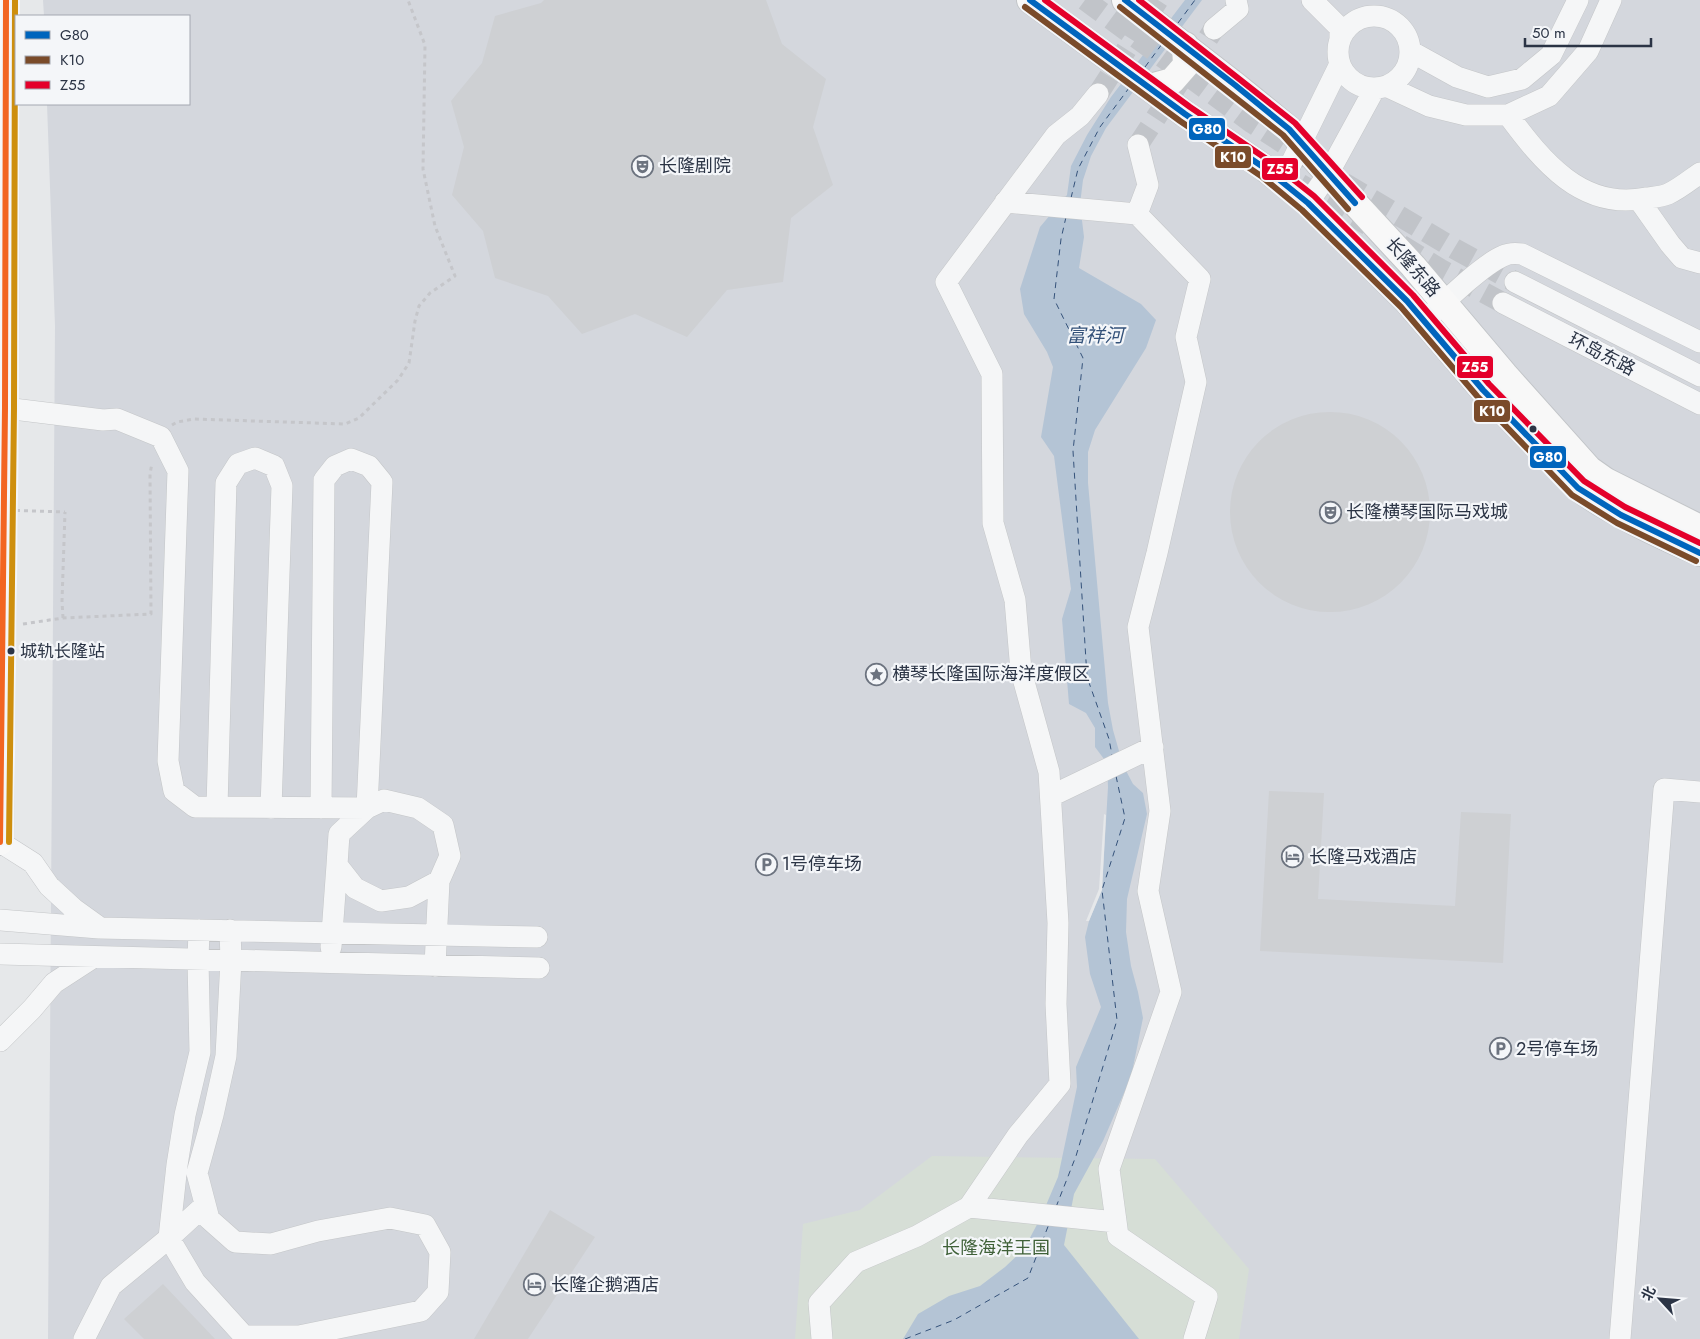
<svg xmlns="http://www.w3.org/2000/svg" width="1700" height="1339" font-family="Jost,'Noto Sans SC',sans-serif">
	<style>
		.built { fill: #d4d7dd }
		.green { fill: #d6ded6 }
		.water { fill: #b4c4d5 }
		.pier { fill: #e6e8ea }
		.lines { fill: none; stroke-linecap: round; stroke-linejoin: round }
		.ferry { stroke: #34527a; stroke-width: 1; stroke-dasharray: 6 5; stroke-linecap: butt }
		.building { fill: #ced0d3 }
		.minor-tunnel { stroke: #c1c4c9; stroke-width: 21; stroke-dasharray: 21 11; stroke-linecap: butt }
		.minor-casing { stroke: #c4c6c8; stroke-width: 22 }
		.major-casing { stroke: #c2c5c8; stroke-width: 28 }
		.path { stroke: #c5c6ca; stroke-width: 3; stroke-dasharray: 4 4; stroke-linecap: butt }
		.minor { stroke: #f5f6f7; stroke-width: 21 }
		.major { stroke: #f8f8f8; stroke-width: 26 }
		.path-bridge { stroke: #c5c6ca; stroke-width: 3; stroke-dasharray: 4 4; stroke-linecap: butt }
		.bus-1-casing { stroke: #f4f6f9; stroke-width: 10 }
		.bus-2-casing { stroke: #f4f6f9; stroke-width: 10 }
		.bus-3-casing { stroke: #f4f6f9; stroke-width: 10 }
		.bus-4-casing { stroke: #f4f6f9; stroke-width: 10 }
		.bus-5-casing { stroke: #f4f6f9; stroke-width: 10 }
		.bus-1 { stroke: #0065bd; stroke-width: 6 }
		.bus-2 { stroke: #7a4b2a; stroke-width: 6 }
		.bus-3 { stroke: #e4002b; stroke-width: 6 }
		.bus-4 { stroke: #f26522; stroke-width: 6 }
		.bus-5 { stroke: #ce8f0e; stroke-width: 6 }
		.bus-dot { fill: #2b3445; stroke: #f4f6f9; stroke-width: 2 }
		.labels { text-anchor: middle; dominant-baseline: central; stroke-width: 4.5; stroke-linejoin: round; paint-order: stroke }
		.bus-label { font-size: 17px; fill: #2b3445; stroke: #f4f6f9; text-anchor: start }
		.poi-label { font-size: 18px; fill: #2b3445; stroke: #f4f6f9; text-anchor: start }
		.street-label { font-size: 18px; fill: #2b3445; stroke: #f4f6f9 }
		.park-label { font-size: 18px; fill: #3f6138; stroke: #f4f6f9 }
		.water-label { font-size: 19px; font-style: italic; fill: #34527a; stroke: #f4f6f9 }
		.line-badge { stroke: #f4f6f9; stroke-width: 2 }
		.badge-label { font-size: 14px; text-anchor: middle; font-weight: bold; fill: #fff }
	</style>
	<rect width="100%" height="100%" fill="#e6e8ea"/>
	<path class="built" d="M43 0H1700V1339H48L55 326 47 104H189V16H44Z"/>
	<path class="green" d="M932 1156 1155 1159 1249 1269 1239 1339H795L803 1224 860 1210Z"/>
	<path class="water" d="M1185 0H1202L1106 128 1091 156 1083 180 1080 204 1084 237 1079 268 1141 304 1156 320 1146 348 1095 430 1088 452V483L1108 703 1113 730 1123 765 1133 784 1143 793 1147 814 1127 899 1126 932 1131 966 1138 992 1143 1018 1131 1077 1103 1141 1074 1194 1064 1245 1139 1339H903L918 1314 949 1296 980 1286 1005 1267 1024 1249 1041 1217 1058 1177 1077 1087 1076 1067 1101 1007 1090 974 1085 937 1089 921 1102 889 1108 787 1107 763 1095 747V728L1086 713 1069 704 1062 619 1071 589 1054 456 1041 437 1053 367 1047 352 1024 314 1020 289 1040 227 1067 195 1071 166 1087 135 1111 97Z"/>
	<path class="pier" d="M1104 814 1106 815 1102 890 1089 921H1086L1099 889Z"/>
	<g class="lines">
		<path class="ferry" d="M1178 23 1195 0
			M1145 67 1162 44
			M1071 198 1078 169 1100 127 1129 88
			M1066 217 1061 239 1054 299 1083 358 1073 451 1087 677 1109 739 1112 755
			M1056 1207 1076 1156 1117 1020 1102 890 1125 818 1116 776
			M905 1339 954 1320 1028 1278 1049 1224"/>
	</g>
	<path class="building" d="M544 0H766L782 44 826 79 813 127 833 185 791 218 783 282 727 290 687 337 635 314 582 334 548 296 495 278 483 231 452 195 464 147 451 101 482 63 495 16 541 3Z
		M1230 512a100 100 0 1 1 200 0a100 100 0 1 1-200 0Z
		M1269 791 1324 793 1318 899 1455 906 1461 812 1511 814 1503 963 1260 951Z
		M550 1210 595 1237 528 1339H474Z
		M163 1284 215 1339H144L124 1319Z"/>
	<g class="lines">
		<path class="minor-tunnel" d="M1085 0 1252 123 1308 159
			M1098 94 1158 0
			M1138 145 1214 29
			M1344 183 1455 249 1515 282
			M1300 184 1368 225
			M1401 245 1440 269 1503 303"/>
		<defs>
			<path id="minor" d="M1312 0 1340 28V40
				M1338 52a36 36 0 1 1 72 0a36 36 0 1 1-72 0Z
				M1214 29 1238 9 1236 0
				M1410 51 1457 77 1488 87 1522 79 1551 55 1578 0
				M1386 86 1429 106 1466 115H1508L1549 96 1588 51 1611 0
				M1508 115C1542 161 1582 211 1646 198 1653 197 1661 197 1668 194 1679 189 1690 180 1700 173
				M1138 145 1148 185 1137 214 1200 279 1186 337 1196 382 1157 553 1138 627 1160 811 1148 891 1171 992 1109 1169 1118 1236 1207 1297 1194 1339
				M1282 182 1340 64
				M1639 200 1670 244 1682 258 1700 263
				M1005 202 1137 214
				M1308 203 1328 174 1375 88
				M1515 282 1700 376
				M1503 303 1700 404
				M1432 314C1447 299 1484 264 1503 256 1509 253 1515 253 1522 254L1700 342
				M5 408 103 420 117 419 161 437 178 471 168 761 174 791 195 807 367 808 382 482 369 466 351 459 335 466 324 480 321 808
				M1051 796 1153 747
				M217 807 226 483 238 464 255 458 274 466 282 486 271 808
				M0 842 33 863 49 886 74 909 99 927
				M0 920 99 928 537 937
				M199 930 198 960 200 1052 185 1115 177 1165 169 1238 195 1282 244 1336H299L421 1311 438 1292 440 1252 425 1225 390 1218 318 1231 271 1244 235 1242 209 1219 197 1173 213 1115 226 1056 231 960 230 930
				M331 947 337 865
				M0 954 539 968
				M435 966 439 881 450 856 443 825 418 808 384 800 367 808 339 834 337 865 355 888 381 901 409 897 439 881
				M0 1041 32 1009 54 983 94 957
				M969 1207 1116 1222
				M84 1339 111 1286 169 1238 205 1205
				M822 1339 819 1303 856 1262 917 1236 969 1207 1018 1135 1060 1084 1056 1004 1058 923 1049 772 1021 671 1015 600 993 523 992 374 946 282 1056 135 1080 116 1098 94
				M1620 1339 1664 789 1700 792"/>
			<path id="major" d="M1030 0 1185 114 1266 169 1308 203 1407 301 1483 390 1578 488C1612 513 1661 536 1700 553
				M1125 0 1235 85 1289 129 1328 174 1413 266 1505 375 1589 469 1606 481 1700 528
				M1150 87 1172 81 1186 65 1185 45
				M0 842 4 453 5 408 6 0"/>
		</defs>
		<use href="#minor" class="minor-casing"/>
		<use href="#major" class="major-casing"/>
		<path class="path" d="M172 425 177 422 194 419 345 424 359 418 398 380 409 363 415 321 419 306 430 293 455 276 435 226 423 169 425 45 408 0
			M63 618 62 601 65 512
			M23 624 63 618 151 614 150 474 152 463"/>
		<use href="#minor" class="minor"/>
		<use href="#major" class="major"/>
		<path class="path-bridge" d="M0 510 65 512"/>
		<defs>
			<path id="bus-1" d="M1030 0 1185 114 1266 169 1308 203 1407 301 1483 390 1578 488 1621 515 1700 553
				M1125 0 1235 85 1289 129 1355 203"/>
			<path id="bus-2" d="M1025 7 1180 121 1261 176 1302 210 1401 307 1477 396 1572 495 1617 523 1696 561
				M1120 7 1283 135 1348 209"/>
			<path id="bus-3" d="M1045 0 1190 107 1271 162 1314 196 1413 295 1489 384 1584 481 1625 507 1700 543
				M1139 0 1295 123 1362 197"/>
			<path id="bus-4" d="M0 842 5 408 6 0"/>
			<path id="bus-5" d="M9 842 14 408 15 0"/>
		</defs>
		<use href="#bus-1" class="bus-1-casing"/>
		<use href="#bus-2" class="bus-2-casing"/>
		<use href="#bus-3" class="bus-3-casing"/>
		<use href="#bus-4" class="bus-4-casing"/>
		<use href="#bus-5" class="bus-5-casing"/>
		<use href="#bus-1" class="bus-1"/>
		<use href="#bus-2" class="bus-2"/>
		<use href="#bus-3" class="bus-3"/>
		<use href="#bus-4" class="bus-4"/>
		<use href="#bus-5" class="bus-5"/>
	</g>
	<defs>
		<symbol id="theatre-ring" viewBox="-11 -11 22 22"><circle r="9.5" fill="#f4f6f9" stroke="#6c737f" stroke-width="1.5"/><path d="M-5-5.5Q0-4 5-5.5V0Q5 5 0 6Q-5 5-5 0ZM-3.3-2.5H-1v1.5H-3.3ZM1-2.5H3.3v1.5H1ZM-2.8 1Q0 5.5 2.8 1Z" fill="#6c737f"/></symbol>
		<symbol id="sight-ring" viewBox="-11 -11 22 22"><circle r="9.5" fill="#f4f6f9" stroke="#6c737f" stroke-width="1.5"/><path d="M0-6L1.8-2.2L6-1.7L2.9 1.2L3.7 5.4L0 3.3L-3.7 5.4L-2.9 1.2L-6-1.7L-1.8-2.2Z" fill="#6c737f"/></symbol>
		<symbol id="hotel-ring" viewBox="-11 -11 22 22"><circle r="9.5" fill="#f4f6f9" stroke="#6c737f" stroke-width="1.5"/><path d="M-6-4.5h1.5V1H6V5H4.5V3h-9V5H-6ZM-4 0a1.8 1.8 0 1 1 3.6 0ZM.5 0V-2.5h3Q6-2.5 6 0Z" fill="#6c737f"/></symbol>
		<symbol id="parking-ring" viewBox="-11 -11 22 22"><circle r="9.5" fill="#f4f6f9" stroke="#6c737f" stroke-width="1.5"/><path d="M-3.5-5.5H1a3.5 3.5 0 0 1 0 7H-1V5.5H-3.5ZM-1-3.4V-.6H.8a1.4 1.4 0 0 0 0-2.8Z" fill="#6c737f"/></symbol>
	</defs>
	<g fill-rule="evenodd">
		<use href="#theatre-ring" x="630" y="154" width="25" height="25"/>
		<use href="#theatre-ring" x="1318" y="500" width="25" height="25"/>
		<use href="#sight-ring" x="864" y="662" width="25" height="25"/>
		<use href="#hotel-ring" x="1280" y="844" width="25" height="25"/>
		<use href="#parking-ring" x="754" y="852" width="25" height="25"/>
		<use href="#parking-ring" x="1488" y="1036" width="25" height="25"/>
		<use href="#hotel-ring" x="522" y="1272" width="25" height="25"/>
	</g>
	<g class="bus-dot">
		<circle cx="1533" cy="429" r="4.5"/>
		<circle cx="11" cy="651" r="4.5"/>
	</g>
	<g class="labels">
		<g class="bus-label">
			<text x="20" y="651">城轨长隆站</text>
		</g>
		<g class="poi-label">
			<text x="659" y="166">长隆剧院</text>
			<text x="1346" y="512">长隆横琴国际马戏城</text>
			<text x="892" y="674">横琴长隆国际海洋度假区</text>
			<text x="1309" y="857">长隆马戏酒店</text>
			<text x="782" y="864">1号停车场</text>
			<text x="1516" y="1049">2号停车场</text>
			<text x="551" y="1285">长隆企鹅酒店</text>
		</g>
		<g class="street-label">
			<text transform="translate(1413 267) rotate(49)">长隆东路</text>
			<text transform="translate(1602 354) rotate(27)">环岛东路</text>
		</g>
		<g class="park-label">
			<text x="996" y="1248">长隆海洋王国</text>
		</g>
		<g class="water-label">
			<text x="1095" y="335">富祥河</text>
		</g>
	</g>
	<g class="line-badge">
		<rect x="1188" y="117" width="38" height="24" rx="5" fill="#0065bd"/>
		<rect x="1214" y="145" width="38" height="24" rx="5" fill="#7a4b2a"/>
		<rect x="1261" y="157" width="38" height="24" rx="5" fill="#e4002b"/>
		<rect x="1456" y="355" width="38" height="24" rx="5" fill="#e4002b"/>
		<rect x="1473" y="399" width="38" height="24" rx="5" fill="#7a4b2a"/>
		<rect x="1529" y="445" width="38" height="24" rx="5" fill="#0065bd"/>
	</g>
	<g class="badge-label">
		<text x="1207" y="134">G80</text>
		<text x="1233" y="162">K10</text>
		<text x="1280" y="174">Z55</text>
		<text x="1475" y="372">Z55</text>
		<text x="1492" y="416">K10</text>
		<text x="1548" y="462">G80</text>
	</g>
	<rect x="15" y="15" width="175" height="90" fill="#f4f6f9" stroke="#a4a8b1"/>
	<rect x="25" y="31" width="25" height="8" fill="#0065bd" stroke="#a4a8b1"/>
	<text x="60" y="40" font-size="15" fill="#2b3445">G80</text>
	<rect x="25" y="56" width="25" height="8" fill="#7a4b2a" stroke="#a4a8b1"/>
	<text x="60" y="65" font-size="15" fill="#2b3445">K10</text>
	<rect x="25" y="81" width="25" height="8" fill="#e4002b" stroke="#a4a8b1"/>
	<text x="60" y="90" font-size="15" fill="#2b3445">Z55</text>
	<g transform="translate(1660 1299) rotate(296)" stroke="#f4f6f9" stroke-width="4" paint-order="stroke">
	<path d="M0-4L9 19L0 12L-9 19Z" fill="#2b3445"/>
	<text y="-8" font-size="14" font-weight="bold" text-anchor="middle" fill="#2b3445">北</text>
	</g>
	<path d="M1525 38v8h126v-8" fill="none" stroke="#2b3445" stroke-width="2.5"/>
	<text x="1532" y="38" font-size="15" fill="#2b3445" stroke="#f4f6f9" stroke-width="4" paint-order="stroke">50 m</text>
</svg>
